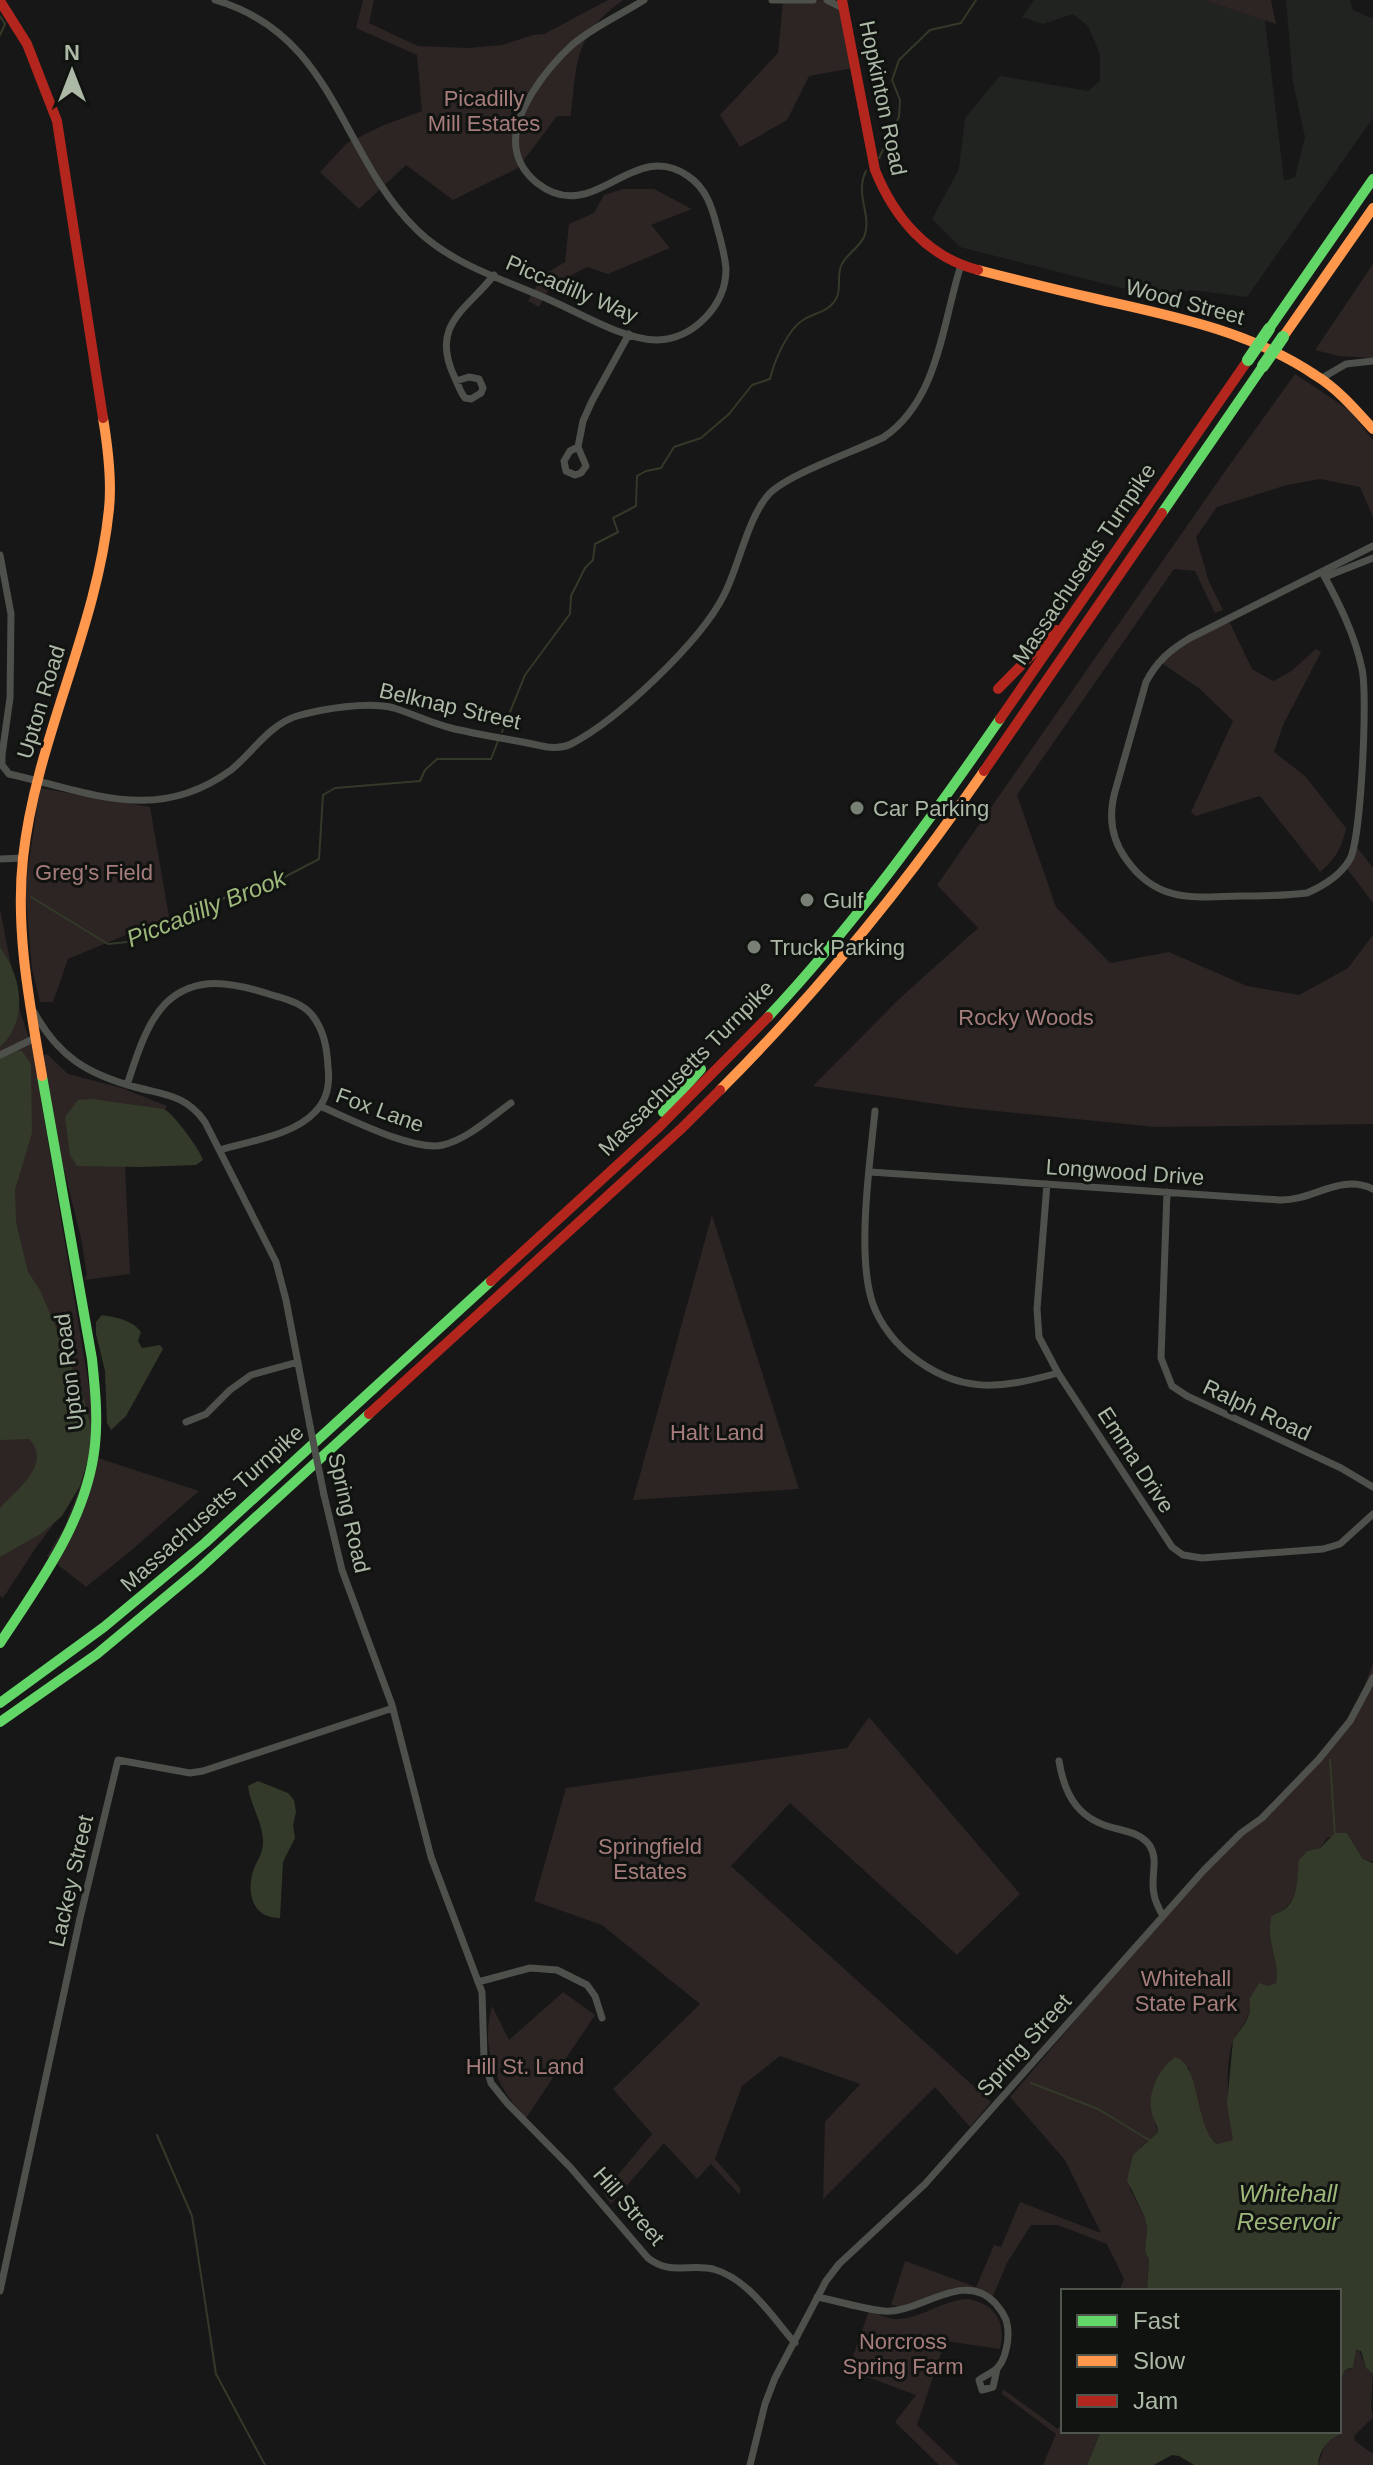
<svg xmlns="http://www.w3.org/2000/svg" width="1373" height="2465" font-family="Helvetica,sans-serif">
	<style>
		.built { fill: #212321 }
		.green { fill: #2d2424 }
		.water { fill: #333a29 }
		.lines { fill: none; stroke-linecap: round; stroke-linejoin: round }
		.stream { stroke: #333a29; stroke-width: 2 }
		.street { stroke: #4d504b; stroke-width: 7 }
		.fast { stroke: #63d668; stroke-width: 10 }
		.slow { stroke: #ff974d; stroke-width: 10 }
		.jam { stroke: #b3261e; stroke-width: 10 }
		.street-bridge { stroke: #4d504b; stroke-width: 7 }
		.fast-bridge { stroke: #63d668; stroke-width: 12 }
		.poi-dot { fill: #788075; stroke: #111311; stroke-width: 3 }
		.labels { text-anchor: middle; dominant-baseline: central; stroke-width: 6; stroke-linejoin: round; paint-order: stroke }
		.park-label { font-size: 22px; fill: #a67d7c; stroke: #111311 }
		.street-label { font-size: 22px; fill: #adb9a7; stroke: #111311 }
		.poi-label { font-size: 22px; fill: #adb9a7; stroke: #111311; text-anchor: start }
		.water-label { font-size: 24px; font-style: italic; fill: #9eb77b; stroke: #111311 }
	</style>
	<rect width="100%" height="100%" fill="#171717"/>
	<path class="built" d="M1034 0H1204L1265 20 1284 181 1295 177 1305 137 1293 82 1286 0H1350L1353 10 1373 19V118L1247 297 1191 290 1161 298 960 247 932 219 959 169 965 118 1000 76 1088 91 1100 81V54L1088 26 1073 14 1043 24 1022 17Z"/>
	<path class="green" d="M363 0H374L369 23 418 46 468 48 502 45 533 35 544 34 608 0H623C574 35 577 62 571 116H557L518 168 453 200 406 165 359 209 320 172 347 143 384 125 422 111 417 55 356 28Z
		M827 0 843 12 853 68 809 76 787 120 740 147 720 115 778 53 783 1Z
		M1204 0H1271L1276 24Z
		M623 189H654L692 209 651 225 670 248 608 274 587 267 551 286 539 307 528 301 542 276 565 262 569 224 594 213 604 195Z
		M1373 264V358L1339 356 1315 350Z
		M1295 374 1349 410 1373 440V517L1360 487 1320 479 1287 485 1217 507 1196 537 1209 582 1223 610 1215 613 1195 571 1174 569 1017 795 1056 907 1110 963 1169 952 1247 986 1299 995 1348 968 1373 935V1124L1156 1127 957 1107 813 1086 899 999 978 928 937 885 1221 477Z
		M1229 621 1252 669 1273 681 1290 672 1316 649 1321 652 1283 725 1274 752 1305 776 1346 828C1343 846 1335 860 1320 872L1260 796 1196 816 1191 812 1233 721 1200 689 1160 662 1170 652Z
		M40 788 150 807 169 917 68 959 53 1002H40L32 969 25 888Z
		M1356 846 1373 868V903L1345 866Z
		M0 909 20 1011 37 1063V1058L47 1054 68 1074 122 1088 167 1106 125 1165 130 1274 84 1280 87 1275 81 1238 40 1074 41 1100 93 1410 91 1429 80 1383 70 1503 37 1546 3 1598 0 1596Z
		M712 1215 799 1489 633 1500Z
		M92 1456 199 1491 133 1549 86 1587 47 1556 64 1528Z
		M1373 1664V1862L1363 1859 1347 1833 1327 1838 1320 1848 1307 1851 1298 1868C1300 1879 1296 1898 1287 1906 1282 1912 1276 1912 1271 1918 1266 1946 1280 1960 1276 1983 1257 1990 1253 2005 1246 2020 1243 2027 1236 2034 1233 2041 1224 2065 1228 2116 1234 2141L1217 2144C1198 2128 1193 2090 1189 2067L1154 2084 1151 2107 1158 2132 1141 2147 1130 2189 1145 2218 1147 2228 1145 2251 1149 2260 1147 2291H1119L1124 2279 1107 2244 1058 2225H1031L1007 2263 993 2296 975 2289 900 2307 891 2305 905 2261 976 2287 994 2245 1001 2247 1020 2202 1101 2233 1065 2160 1010 2097 1191 1885 1338 1737 1358 1702Z
		M869 1717 1020 1894 957 1955 790 1803 731 1866 991 2102 970 2127 935 2087 823 2199 825 2122 860 2084 780 2056 742 2086 715 2159 741 2189 739 2194 711 2164 697 2179 664 2143 611 2204 603 2193 652 2134 613 2089 700 2004 602 1925 534 1901 566 1788 847 1748Z
		M563 1992 595 2015 526 2118C496 2087 480 2050 492 2006L509 2040Z
		M969 2299C997 2305 1006 2323 1000 2349L945 2341 917 2425 959 2465H939L895 2422 916 2395 848 2370 869 2311C877 2314 886 2318 894 2319 920 2320 943 2299 969 2299Z
		M1359 2350 1366 2368 1373 2374 1371 2408 1373 2417 1354 2436 1355 2441 1373 2454V2465H1318L1325 2444 1339 2435 1340 2382 1345 2370 1351 2369 1354 2352Z
		M1003 2389 1058 2429 1063 2419V2431H1101L1087 2465H1043L1056 2434 1002 2394Z"/>
	<path class="water" d="M0 947C22 977 29 1020 0 1047Z
		M13 1050 22 1051 31 1064 32 1133 15 1190 16 1222 28 1272 40 1290 63 1344 66 1356 80 1383 92 1431 90 1453 80 1486 62 1516 42 1533 0 1557V1508C16 1490 53 1464 29 1439L0 1440V1057Z
		M92 1099 164 1109C174 1114 199 1148 203 1160L196 1165 141 1167 77 1166 70 1155 65 1117 78 1100Z
		M102 1315C117 1318 131 1319 141 1332L138 1341 142 1348 160 1345 163 1349 126 1416 111 1430 107 1423 105 1371 96 1334V1322Z
		M258 1781 288 1793 294 1800 296 1812 293 1825 295 1838 283 1862 280 1918C255 1918 247 1898 252 1875 255 1862 264 1854 263 1840 262 1821 250 1804 248 1786Z
		M1335 1833H1347L1363 1859 1373 1863V2374L1366 2368 1361 2351 1356 2350 1353 2367 1345 2370 1340 2382 1339 2418V2291H1147L1149 2260 1145 2251 1147 2228 1145 2218 1127 2180 1133 2155 1158 2132C1158 2125 1154 2121 1152 2114 1147 2093 1158 2069 1175 2057 1201 2064 1194 2126 1217 2144L1233 2140 1227 2104 1233 2040 1246 2022 1250 2011V1998L1259 1983 1268 1986 1276 1983C1280 1960 1266 1945 1271 1917 1276 1912 1283 1912 1288 1906 1299 1894 1297 1874 1299 1860L1307 1851 1320 1848Z
		M1101 2431H1339V2435C1326 2441 1319 2451 1318 2465H1194L1179 2456 1172 2455 1154 2465H1087Z"/>
	<g class="lines">
		<path class="stream" d="M0 16 5 24 0 35
			M879 158 899 117 900 100 892 80 899 60 930 30 961 23 976 0
			M502 732 525 675 570 614 571 596 585 568 593 560 595 544 618 532 613 518 636 506 637 476 646 471 661 468 674 447 701 438 729 414 752 385 770 379C774 362 787 330 803 320 815 312 829 313 837 297 841 287 837 276 841 266 845 255 859 248 864 237 873 216 854 195 866 171
			M31 897 108 944 127 942 175 915 204 909 235 892H256L319 859 323 795 335 788 420 781 425 770 437 759H491L498 741
			M1330 1760 1335 1835
			M1031 2083 1098 2109 1149 2140
			M157 2135 192 2216 216 2374 265 2465"/>
		<path class="street" d="M215 0C336 35 339 154 417 230 453 265 505 280 550 300 580 313 624 340 657 340 694 339 726 305 726 269 725 255 721 241 717 227 712 207 706 188 688 176 632 137 594 228 537 183 526 174 518 162 516 148 511 113 547 68 572 45 593 27 620 15 644 0
			M772 0H813
			M827 0 843 8
			M1322 378 1346 364 1373 361
			M456 381 469 377 479 379 483 388 481 393 471 399 465 398C460 392 458 384 454 376 430 324 467 310 494 275
			M578 447 586 466 581 473 575 475 566 471 564 461 570 451 578 447 583 421 592 401 629 334
			M0 555 11 614 10 698 2 755V765L9 774C90 792 156 825 231 770 252 753 270 724 297 716 322 709 368 701 394 708 413 714 431 723 451 728 483 736 516 740 547 747 556 748 563 748 571 744 618 720 701 641 724 595 739 566 748 517 769 494 788 474 856 451 884 437 939 399 942 324 961 265
			M1322 572C1339 603 1355 635 1362 669 1368 695 1361 839 1350 859 1341 875 1323 886 1307 893 1284 896 1261 896 1238 896 1191 898 1156 902 1126 859 1110 837 1108 814 1116 788L1146 682C1157 661 1170 650 1190 638L1373 546
			M1325 577 1373 558
			M0 859 23 858
			M34 1012C58 1056 87 1074 135 1087 165 1095 186 1095 205 1122L276 1262 286 1300 310 1426
			M0 1055 35 1038
			M127 1085C136 1058 146 1023 166 1003 196 974 234 983 269 994 285 999 301 1002 312 1015 324 1030 327 1048 328 1067 330 1083 327 1100 315 1112 294 1135 250 1141 220 1150
			M320 1106C348 1118 414 1152 443 1145 468 1139 491 1117 511 1103
			M875 1111C870 1161 858 1245 870 1294 875 1317 891 1339 909 1354 959 1395 1000 1389 1058 1373
			M870 1172 1280 1200C1313 1201 1340 1173 1373 1189
			M1047 1184 1037 1309 1039 1337 1058 1373 1172 1547 1183 1555 1202 1558 1323 1549 1340 1544 1373 1514
			M1167 1192 1161 1358 1172 1386 1187 1396 1341 1468 1373 1487
			M186 1422 206 1414 230 1390 251 1375 298 1362
			M324 1495 342 1570 392 1705 431 1857 482 1992 484 2058 491 2083 507 2103 571 2168 648 2258C671 2276 689 2263 713 2269 749 2279 772 2317 795 2343
			M1059 1761C1065 1798 1080 1821 1118 1829 1130 1832 1143 1835 1150 1846 1159 1861 1150 1877 1154 1894 1155 1902 1159 1909 1163 1916
			M478 1982 530 1968 557 1970 587 1985 595 1996 602 2018
			M0 2291 80 1918 118 1760 190 1773 203 1771 393 1708
			M817 2297C839 2301 862 2309 884 2311 920 2314 963 2269 995 2303 1000 2309 1006 2316 1007 2324 1010 2337 1006 2362 995 2370 990 2374 984 2376 979 2380L982 2390 993 2387 997 2369
			M750 2465 765 2404 775 2378 826 2281 839 2264 925 2184 1204 1870 1241 1833 1262 1818 1319 1759 1350 1721 1373 1678"/>
		<path class="fast" d="M1269 329 1373 179
			M1162 513 1263 366
			M768 1017C854 925 928 823 1000 719
			M663 1112 701 1069
			M0 1643C40 1582 87 1520 95 1445 98 1416 95 1388 92 1359L42 1076
			M0 1703 104 1627 205 1543 491 1281
			M0 1722 97 1654 198 1570 369 1414"/>
		<path class="slow" d="M978 270C1017 280 1057 290 1097 299 1172 316 1250 331 1315 375 1338 389 1355 409 1373 429
			M1283 337 1373 208
			M42 1076C30 1005 15 931 23 858 36 739 97 629 109 509 112 480 108 448 103 418
			M720 1090C818 992 905 885 984 771"/>
		<path class="jam" d="M842 0 875 170C894 217 927 257 978 270
			M0 1 27 44 57 121 103 418
			M998 689 1056 630
			M1000 719 1248 360
			M984 771 1162 513
			M491 1281 659 1127 768 1017
			M369 1414 682 1128 720 1090"/>
		<path class="street-bridge" d="M310 1426 324 1495"/>
		<path class="fast-bridge" d="M1248 360 1269 329
			M1263 366 1283 337"/>
	</g>
	<g class="poi-dot">
		<circle cx="857" cy="808" r="8"/>
		<circle cx="807" cy="900" r="8"/>
		<circle cx="754" cy="947" r="8"/>
	</g>
	<g class="labels">
		<g class="park-label">
			<text x="484" y="98">Picadilly<tspan x="484" dy="25">Mill Estates</tspan></text>
			<text x="94" y="872">Greg's Field</text>
			<text x="1026" y="1017">Rocky Woods</text>
			<text x="717" y="1432">Halt Land</text>
			<text x="650" y="1846">Springfield<tspan x="650" dy="25">Estates</tspan></text>
			<text x="1186" y="1978">Whitehall<tspan x="1186" dy="25">State Park</tspan></text>
			<text x="525" y="2066">Hill St. Land</text>
			<text x="903" y="2341">Norcross<tspan x="903" dy="25">Spring Farm</tspan></text>
		</g>
		<g class="street-label">
			<text transform="translate(883 98) rotate(78)">Hopkinton Road</text>
			<text transform="translate(572 289) rotate(23)">Piccadilly Way</text>
			<text transform="translate(1185 302) rotate(15)">Wood Street</text>
			<text transform="translate(1084 564) rotate(-56)">Massachusetts Turnpike</text>
			<text transform="translate(41 702) rotate(-73)">Upton Road</text>
			<text transform="translate(450 706) rotate(13)">Belknap Street</text>
			<text transform="translate(686 1068) rotate(-45)">Massachusetts Turnpike</text>
			<text transform="translate(380 1110) rotate(20)">Fox Lane</text>
			<text transform="translate(1125 1172) rotate(4)">Longwood Drive</text>
			<text transform="translate(69 1372) rotate(-97)">Upton Road</text>
			<text transform="translate(1257 1410) rotate(25)">Ralph Road</text>
			<text transform="translate(1136 1460) rotate(57)">Emma Drive</text>
			<text transform="translate(212 1508) rotate(-42)">Massachusetts Turnpike</text>
			<text transform="translate(349 1513) rotate(77)">Spring Road</text>
			<text transform="translate(71 1881) rotate(-77)">Lackey Street</text>
			<text transform="translate(1024 2045) rotate(-48)">Spring Street</text>
			<text transform="translate(629 2206) rotate(49)">Hill Street</text>
		</g>
		<g class="poi-label">
			<text x="873" y="808">Car Parking</text>
			<text x="823" y="900">Gulf</text>
			<text x="770" y="947">Truck Parking</text>
		</g>
		<g class="water-label">
			<text transform="translate(206 908) rotate(-22)">Piccadilly Brook</text>
			<text x="1288" y="2193">Whitehall<tspan x="1288" dy="28">Reservoir</tspan></text>
		</g>
	</g>
	<rect x="1061" y="2289" width="280" height="144" fill="#111311" stroke="#4f554d" stroke-width="2"/>
	<rect x="1077" y="2315" width="40" height="12" fill="#63d668" stroke="#4f554d" stroke-width="2"/>
	<text x="1133" y="2329" font-size="24" fill="#adb9a7">Fast</text>
	<rect x="1077" y="2355" width="40" height="12" fill="#ff974d" stroke="#4f554d" stroke-width="2"/>
	<text x="1133" y="2369" font-size="24" fill="#adb9a7">Slow</text>
	<rect x="1077" y="2395" width="40" height="12" fill="#b3261e" stroke="#4f554d" stroke-width="2"/>
	<text x="1133" y="2409" font-size="24" fill="#adb9a7">Jam</text>
	<g transform="translate(72 72)" stroke="#111311" stroke-width="6" paint-order="stroke">
	<path d="M0-6L14 30L0 20L-14 30Z" fill="#adb9a7"/>
	<text y="-12" font-size="22" font-weight="bold" text-anchor="middle" fill="#adb9a7">N</text>
	</g>
</svg>
